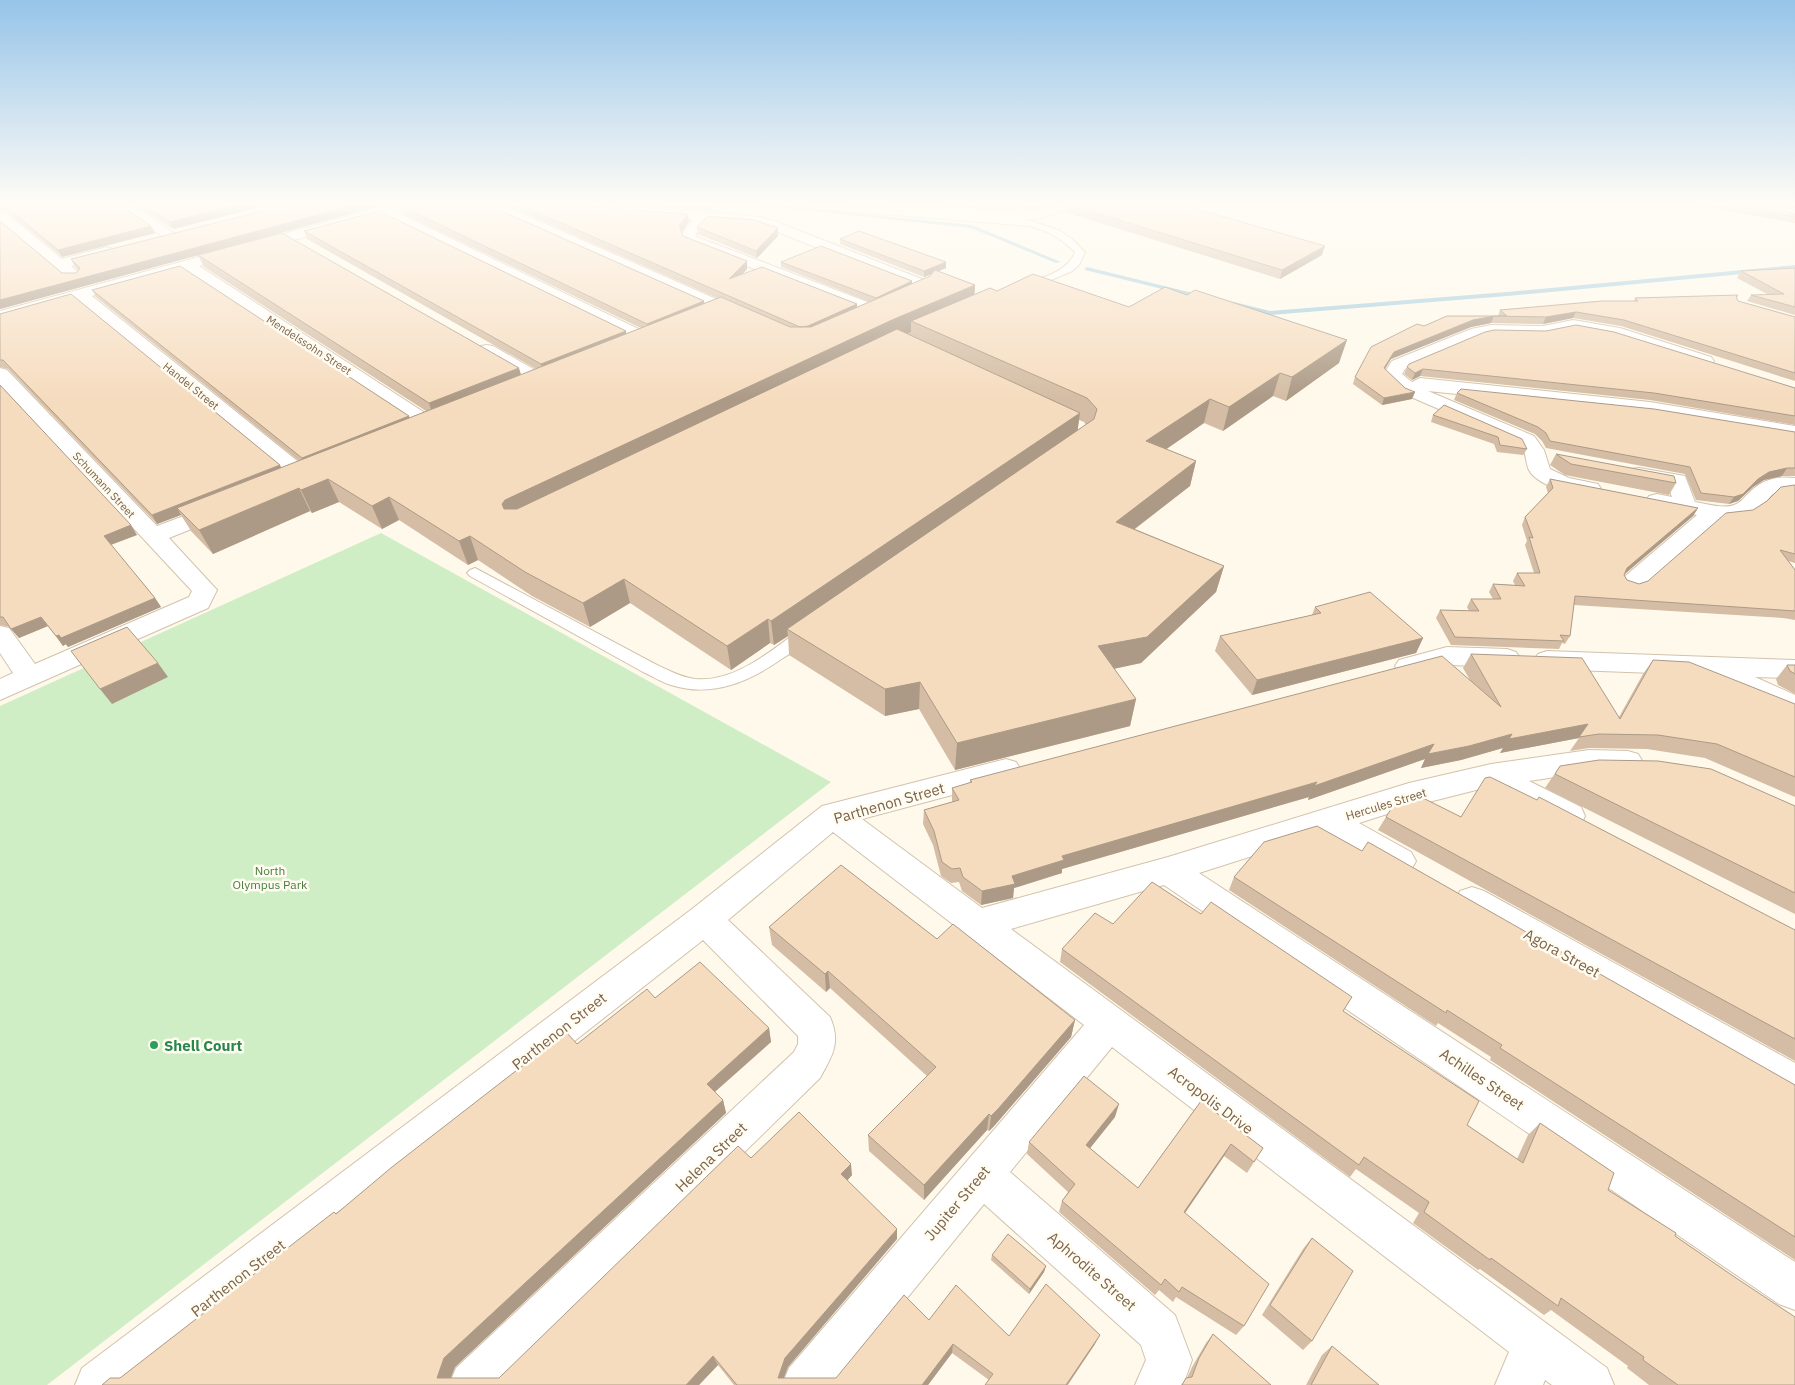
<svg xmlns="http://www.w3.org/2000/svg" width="1795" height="1385" font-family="'IBM Plex Sans',sans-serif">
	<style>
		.green { fill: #d0eec6 }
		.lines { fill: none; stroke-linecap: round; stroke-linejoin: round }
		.stream { fill: #a1cbdd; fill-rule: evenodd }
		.lane-casing { stroke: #d2c2ad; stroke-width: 2 }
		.street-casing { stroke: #d2c2ad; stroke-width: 2 }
		.lane { fill: #fff; fill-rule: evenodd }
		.street { fill: #fff; fill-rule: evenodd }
		.wall { fill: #d4bda4; fill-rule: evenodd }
		.shaded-wall { fill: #ac9a86 }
		.building { fill: #f6dcbf; stroke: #ac9a86 }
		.leisure-dot { fill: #2e9e5b; stroke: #fffcf2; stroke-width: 2 }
		.labels { text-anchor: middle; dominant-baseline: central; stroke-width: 5; stroke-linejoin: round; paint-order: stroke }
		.far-street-label { font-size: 11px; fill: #7c624a; stroke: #fffcf2 }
		.street-label { font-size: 12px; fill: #7c624a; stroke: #fffcf2 }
		.park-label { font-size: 12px; fill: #477c3d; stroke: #fffcf2 }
		.near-street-label { font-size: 15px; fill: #7c624a; stroke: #fffcf2 }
		.near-leisure-label { font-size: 15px; font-weight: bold; fill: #27864d; stroke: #fffcf2; text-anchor: start }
	</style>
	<rect width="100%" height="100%" fill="#fef9ea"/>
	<path class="green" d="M381 533 831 782 47 1385H0V706Z"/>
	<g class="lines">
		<path class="stream" d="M755 205H772L972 225 1061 262 1056 263 971 228Z
			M1795 265V269L1507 296 1270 315 1231 304 1234 302 1270 311 1507 292Z
			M1087 267 1205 296 1206 297 1203 299 1085 270V268Z"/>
		<defs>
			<path id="lane" d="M805 205H841L1029 220 1060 231 1072 239 1085 252 1079 265 1072 271 1026 291 1021 288 1022 286C1040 278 1068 272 1075 252 1062 239 1047 230 1029 226L809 208Z
				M475 568 655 664C668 670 680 677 695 679 735 683 772 650 802 628L808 627 814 628 816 632C809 643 794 651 783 658 749 682 712 698 671 685 661 682 652 676 643 672L470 576 467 573 470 570Z"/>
			<path id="street" d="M117 205H133L178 236 176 239H166Z
				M244 205H261L271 212 264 216 246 208Z
				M390 205H413L411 208 396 212 653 336 656 340 653 344 647 345 641 344 382 216 199 266 439 422 442 426 439 430 432 432 425 430 184 271 92 296 311 472 314 477 311 482 303 483 295 482 76 300 0 321V311Z
				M484 205H502L748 313 750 317 748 321H736L486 208Z
				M542 205H605L753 216 772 220 932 283 934 289C928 298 908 306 897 303L895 300 897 297 917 288 763 226 708 221 696 234 697 237 883 308 885 312 883 316 877 317 685 242 682 234 693 220 549 209Z
				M879 205H935L1017 212 1037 211 1054 205H1075L1073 208 1038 219 1017 220 886 209Z
				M1736 205H1767L1795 210V218L1743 209Z
				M0 211 5 212 62 259 107 247 112 249 115 252 112 255 71 266 82 276 80 279H68L0 222Z
				M1573 320 1620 328 1711 357 1714 361 1711 365 1705 366 1611 337 1573 330 1543 336 1491 335 1482 337 1405 369 1402 374 1412 382 1420 378 1650 402 1795 426V438L1650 414 1428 391 1534 436 1544 450 1550 469 1569 478 1598 484 1601 489 1598 494C1580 498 1538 487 1529 470 1525 462 1527 452 1520 444L1404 394 1383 375 1392 361 1471 329 1491 325 1543 326Z
				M487 345 493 346 549 378 551 382 549 386 542 388 535 386 481 354 478 350 481 346Z
				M0 368 7 370 157 526 221 502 229 504 232 509 229 514 169 538 217 590 208 608 0 700V679L13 673 0 653V626L9 628 35 664 189 597 192 591 0 385Z
				M1639 468 1685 476 1695 502C1707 504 1723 509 1734 505 1741 503 1744 497 1749 493 1762 479 1777 476 1795 478V490C1767 488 1773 499 1755 512 1746 519 1731 520 1720 519L1642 587 1633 590 1624 587 1621 582 1624 577 1697 515 1649 506 1646 501 1649 496 1657 494 1672 497 1668 486 1631 479 1628 474 1631 469Z
				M1447 647 1507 649 1516 652 1520 658 1516 664 1507 667 1447 665 1408 675 1399 672 1395 666 1399 660Z
				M1547 651 1795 660V678L1755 677 1795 695V716L1708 677 1707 675 1547 669 1538 666 1534 660 1538 654Z
				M1589 750 1628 751 1638 754 1643 762 1638 770 1628 773 1589 772 1529 781 1581 807 1585 816 1581 825 1570 828 1559 825 1488 787 1409 807 1359 823 1411 852 1416 861 1411 870 1400 874 1389 870 1325 833 1199 873 1795 1262V1310L1779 1304 1164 885 1011 929 1607 1368 1614 1385H1552L1545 1380 1543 1385H1495L1509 1352 1112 1047 1010 1172 1175 1315 1192 1360 1183 1385H1135L1146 1360 1141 1345 984 1204 836 1385H782L789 1368 1084 1025 833 832 728 920 830 1017C841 1042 833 1055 820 1078L507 1385H449L456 1368 794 1052 798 1044V1036L703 940 137 1385H75L82 1368 692 909 822 806 1006 759 1016 762 1021 770 1016 778 862 819 982 908 1168 857 1409 783 1491 764Z
				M1472 887 1484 891 1795 1063V1103L1781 1097 1460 911 1455 901 1460 891Z"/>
		</defs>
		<use href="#lane" class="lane-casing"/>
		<use href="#street" class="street-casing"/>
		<use href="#lane" class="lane"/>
		<use href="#street" class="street"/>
	</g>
	<path class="wall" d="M0 205H120L155 233 62 257 6 211 0 210Z
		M136 205H269L173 229Z
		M383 205 223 249 521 375 536 369 307 239 304 231 626 331V334L641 328 401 213 399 205 704 303 717 298 506 205H564L689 222 682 232 683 236 747 261V269L742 275 857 307 870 302 781 267V262L912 281V284L930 276 932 274 924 277 840 244V239L946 268 938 271 975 285 974 295 997 291 1129 307 1339 363 1286 401 1273 396 1223 431 1204 423 1166 449 1196 461 1190 486 1135 529 1224 566 1216 592 1141 663 1114 669 1136 699 1130 726 955 770 919 709 885 716 789 655 788 636 774 645 770 643 731 670 630 603 590 627 532 596 478 560 468 565 399 520 382 529 339 502 312 513 310 511 213 554 191 531 181 515 157 524 8 369 0 367V314L280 465 281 468 299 461 96 297 92 290 410 418 426 411 204 267 198 255 0 309 62 273H76L78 270 75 267 71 259ZM1079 420 1084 422 1086 425 1077 430Z
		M630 205H711L712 211Z
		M949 205H1049L1037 209 1027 210 1014 206 1011 209 998 206 996 208Z
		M1066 205H1183L1322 255 1280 279 1065 212Z
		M1692 205H1745L1795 214V223L1768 218Z
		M1778 205H1795V208Z
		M697 227 778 236 757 258 698 234Z
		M1795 268V315L1747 301 1751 295H1769L1737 278 1741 271Z
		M1738 295 1737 298 1738 301 1795 317V381L1621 326 1573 318 1543 324 1491 323 1471 327 1391 359 1385 369 1405 388 1415 392 1412 399 1382 405 1353 384 1355 377 1424 326 1498 316 1500 310 1634 301 1635 298Z
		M1407 367 1795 388V425L1650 400 1420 376 1412 380 1404 374Z
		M0 385 137 535 111 545 155 598 161 607 68 647 66 644 63 646 48 626 19 638 10 627 0 625Z
		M1457 393 1795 432V476H1782L1764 480 1753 487 1738 501 1729 504 1696 500 1685 474 1546 448 1542 441 1535 434 1454 400Z
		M1444 405 1527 449 1523 455 1497 452 1494 444 1431 422 1433 415Z
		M1556 454 1676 483 1669 495 1565 475 1550 465Z
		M1550 479 1698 508 1693 516 1625 574 1624 575 1627 580 1639 584 1648 581 1753 510 1795 485V563L1788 561 1795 570V620L1783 618 1574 605 1570 636 1565 644 1562 643 1559 649 1451 645 1436 618 1440 610 1469 611 1467 607 1471 599H1493L1489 592 1493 584 1515 585 1513 581 1517 573H1534L1525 545 1527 541 1522 525 1525 517 1548 493 1546 487Z
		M1315 607 1423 638 1416 653 1252 695 1215 651 1220 636 1312 615Z
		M1471 654 1619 717 1643 674 1653 660 1795 704V797L1705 758 1647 749 1589 748 1570 751 1579 738 1500 753 1503 748 1461 760 1421 768 1425 759 1308 800 1309 797 1062 869V873L1014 888 1013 898 981 905 962 891 959 882 951 883 941 876 933 845 923 824 924 810 952 802V788L970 783V780L1470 680 1463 668Z
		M1787 665H1795V694L1778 685 1776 679Z
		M1560 766 1795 806V914L1545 788Z
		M1386 817H1461L1795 930V1061L1378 830Z
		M1362 851 1795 1085V1260L1490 1060 1491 1057 1438 1023 1436 1026 1229 890 1234 877Z
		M1113 924 1343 1011 1467 1125 1517 1159 1528 1135 1540 1123 1608 1190 1675 1236 1736 1278 1795 1385H1649L1627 1368 1628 1366 1551 1310 1544 1315 1480 1269 1478 1270 1413 1223 1419 1213 1356 1169 1350 1177 1060 962 1062 949Z
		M769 927 937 939 1075 1020 1071 1037 995 1125 989 1131 987 1130 924 1200 869 1151 868 1135 927 1076 830 988 826 992 772 945Z
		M655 998 769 1028 771 1042 715 1092 723 1100 726 1113 455 1367 451 1378H499L751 1158 852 1175 847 1181 897 1239 788 1367 784 1378H836L929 1320 1009 1336 1095 1344 1068 1385H985L989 1380 952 1353 928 1385H734L718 1365 699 1385 120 1378 336 1213 577 1044Z
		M1201 1101 1263 1148 1247 1173 1224 1156 1185 1213 1244 1326 1236 1335 1176 1297 1173 1302 1159 1290 1155 1295 1059 1212 1062 1201 1068 1192 1027 1154 1029 1142 1115 1117 1090 1148 1138 1188Z
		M1312 1238V1341L1303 1350 1262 1315 1303 1249Z
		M992 1255 1046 1266 1044 1272 1029 1294 991 1260Z
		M1213 1334 1271 1385H1181L1187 1378 1192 1367 1206 1343Z
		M1332 1346 1379 1385H1306L1322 1355Z"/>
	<path class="shaded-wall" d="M238 205H269L173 229 170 222Z
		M355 205H383L0 309V300Z
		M1011 205H1014V206L1011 209Z
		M1037 205H1049L1037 209Z
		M688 214 689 222 681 233 679 226Z
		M151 226 155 233 62 257 58 250Z
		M778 228V236L757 258 756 251Z
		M1325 246 1322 255 1280 279 1282 270Z
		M747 261V269L730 287 729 279Z
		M946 262V268L924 277V271Z
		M912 281V287L876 304V298Z
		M975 285 974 305 911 321V332L892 340 509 527 502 504 505 500 892 320Z
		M704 301 705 309 648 332 647 324Z
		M857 304V312L800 335V327Z
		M1576 312 1573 318 1543 324 1546 317Z
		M1494 316 1491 323 1471 327 1391 359 1381 375 1384 368 1394 352 1473 320Z
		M626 331 627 340 543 373 541 364Z
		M1347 340 1339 363 1286 401 1292 377Z
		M519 368 523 381 433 416 429 403Z
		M1423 369 1420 376 1412 380 1415 373Z
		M1280 373 1273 396 1223 431 1229 407Z
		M1415 392 1412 399 1382 405 1384 398Z
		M1210 399 1204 423 1142 466 1146 441Z
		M1080 413 1077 435 787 629 788 636 774 645 771 621Z
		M409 416 412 424 305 466 302 458Z
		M1196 461 1190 486 1111 547 1116 522Z
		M280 465 284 474 177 508 181 515 157 524 152 515Z
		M1787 468 1782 476 1764 480 1753 487 1738 501 1729 504 1734 497 1758 479 1769 472Z
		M328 479 339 502 312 513 301 490Z
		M299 488 310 511 213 554 199 530Z
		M389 497 399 520 382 529 372 506Z
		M1698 508 1693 516 1622 576 1627 568Z
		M131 525 137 535 110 545 104 536Z
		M470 536 478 560 468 565 459 541Z
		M1224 566 1216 592 1141 663 1093 673 1098 646Z
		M624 579 630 603 590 627 583 603Z
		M155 598 161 607 68 647 61 638Z
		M41 617 48 626 19 638 11 629Z
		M768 619 770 643 731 670 727 646Z
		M59 635 66 644 63 646 56 636Z
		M1423 638 1416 653 1252 695 1257 680Z
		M158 663 168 677 112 704 100 689Z
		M920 682 919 709 885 716V689Z
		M1136 699 1130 726 955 770 957 743Z
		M1588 724 1579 738 1500 753 1503 748 1461 760 1421 768 1425 759 1308 800 1309 797 1062 869V873L1014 888 1013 898 981 905 982 891 1012 876 1062 856 1434 744Z
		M828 971 830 988 826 992 825 974Z
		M1075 1020 1071 1037 995 1125 989 1131 991 1116Z
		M769 1028 771 1042 710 1096 707 1084Z
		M723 1100 726 1113 455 1367 448 1385 437 1378 444 1358Z
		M1119 1104 1115 1117 1083 1157 1086 1145Z
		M989 1114 987 1130 924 1200V1185Z
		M1231 1144 1224 1156 1178 1223 1184 1212Z
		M851 1164 852 1175 842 1186 841 1174Z
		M897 1229V1239L788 1367 781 1385 778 1378 785 1358Z
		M1046 1266 1044 1272 1029 1294 1030 1289Z
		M1100 1335 1095 1344 1067 1385H1066Z
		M953 1344 952 1353 928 1385H922Z
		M713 1356 718 1365 699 1385H686Z"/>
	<path class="building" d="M4 205H120L151 226 58 250Z
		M144 205H238L170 222Z
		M287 205H355L0 300V221L62 273H76L80 268 71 259Z
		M399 205H488L704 301 647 324Z
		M520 205H564L688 214 679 226 683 236 747 261 729 279 762 267 857 304 808 326 800 327Z
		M1070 205H1183L1325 246 1282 270Z
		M1729 205H1745L1795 214V217Z
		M379 211 626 331 541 364 304 231Z
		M708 216 754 220 778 228 756 251 697 227Z
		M859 231 946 262 924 271 840 239Z
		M282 233 519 368 429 403 198 255Z
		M821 246 912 281 876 298 781 262Z
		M180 266 409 416 302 458 92 290Z
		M1795 268V307L1751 295 1784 294 1741 271Z
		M935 270 975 285 892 320 505 500 502 504 504 509H517L897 329 1080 413 771 621 768 619 727 646 624 579 583 603 525 572 470 536 459 541 389 497 372 506 328 479 301 490 299 488 199 530 177 508 721 297 790 327H811L930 276Z
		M1033 274 1129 307 1165 287 1187 295 1195 290 1347 340 1292 377 1280 373 1229 407 1210 399 1146 441 1196 461 1116 522 1224 566 1147 637 1098 646 1136 699 957 743 920 682 885 689 787 629 1094 419 1097 409 1087 398 911 321 990 288 997 291Z
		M71 294 280 465 152 515 3 360H0V314Z
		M1738 295 1736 297 1738 301 1795 317V373L1624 320 1576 312 1546 317 1494 316 1473 320 1394 352 1384 368 1405 388 1415 392 1384 398 1355 377 1371 347 1417 324 1424 326 1447 316H1507L1500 310 1602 301H1638L1635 298Z
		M1576 325 1614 332 1795 388V416L1654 393 1423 369 1415 373 1407 367 1409 364 1485 332 1494 330 1546 331Z
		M0 385 131 525 104 536 155 598 61 638 59 635 56 636 41 617 11 629 3 617H0Z
		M1461 389 1654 409 1795 432V468H1787L1769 472 1758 479 1743 494 1734 497 1701 493 1690 467 1550 441 1546 433 1538 427 1457 393Z
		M1444 405 1522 439 1527 449 1500 445 1498 437 1433 415Z
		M1556 454 1674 476 1676 483 1571 464Z
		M1550 479 1698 508 1627 568 1624 575 1627 580 1639 584 1648 581 1726 513 1753 510 1767 501 1781 487 1795 485V554L1780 550 1795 570V611L1575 596 1570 636 1560 635 1564 641 1455 637 1440 610 1479 611 1471 599H1501L1493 584 1525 586 1517 573H1540L1529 537 1533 538 1525 517 1553 488Z
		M1370 592 1423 638 1257 680 1220 636 1321 613 1315 607Z
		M127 627 158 663 100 689 71 651Z
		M1471 654 1582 658 1620 719 1653 660 1689 662 1795 704V777L1717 744 1658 735 1599 734 1579 737 1588 724 1509 739 1512 734 1469 746 1428 754 1434 744 1314 786 1317 782 1062 856 1064 860 1012 876 1015 884 982 891 963 877 960 868 952 869 942 862 934 831 924 810 959 800 952 788 972 782 970 780 1442 656 1501 707Z
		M1787 665H1795V674L1790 671Z
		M1599 760 1658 761 1711 769 1795 806V893L1555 774 1560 766Z
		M1490 777 1537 800 1539 797 1795 930V1039L1386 817 1396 801 1417 795 1461 817 1485 778Z
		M1317 826 1362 851 1368 842 1795 1085V1237L1500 1048 1502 1045 1447 1010 1446 1013 1234 877 1264 842Z
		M841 865 937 939 953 924 1075 1020 998 1109 991 1116 989 1114 924 1185 868 1135 936 1067 828 971 825 974 769 927Z
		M1152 882 1201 914 1211 902 1352 997 1343 1011 1479 1101 1467 1125 1523 1163 1540 1123 1614 1173 1608 1190 1676 1233 1675 1236 1736 1278 1795 1317V1385H1678L1643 1360 1644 1357 1561 1298 1558 1306 1491 1258 1490 1260 1424 1212 1429 1202 1364 1157 1359 1165 1062 949 1095 913 1113 924Z
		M700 962 769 1028 707 1084 723 1100 444 1358 437 1378H499L738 1146 751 1158 799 1112 851 1164 841 1174 897 1229 785 1358 778 1378H836L904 1295 929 1320 956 1285 1009 1336 1046 1284 1100 1335 1066 1385H985L993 1374 953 1344 922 1385H737L713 1356 686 1385H102L110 1378H120L334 1212 336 1214 392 1167 566 1032 577 1044 647 989 655 998Z
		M1084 1076 1119 1104 1086 1145 1138 1188 1201 1101 1263 1148 1254 1162 1231 1144 1184 1212 1269 1284 1244 1326 1182 1287 1179 1292 1165 1279 1161 1285 1062 1201 1075 1184 1029 1142Z
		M1008 1234 1046 1266 1030 1289 992 1255Z
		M1312 1238 1353 1271 1312 1341 1270 1305Z
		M1213 1334 1271 1385H1182L1186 1378 1192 1377 1199 1358Z
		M1332 1346 1379 1385H1311Z"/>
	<linearGradient id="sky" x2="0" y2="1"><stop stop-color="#96c4e9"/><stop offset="0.51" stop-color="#fffcf6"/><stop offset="1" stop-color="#fffcf6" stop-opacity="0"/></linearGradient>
	<rect width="1795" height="399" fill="url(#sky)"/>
	<circle class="leisure-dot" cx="154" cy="1045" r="5"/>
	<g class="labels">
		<g class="far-street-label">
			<text transform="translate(309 345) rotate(33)">Mendelssohn Street</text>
			<text transform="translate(191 386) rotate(39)">Handel Street</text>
			<text transform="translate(104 485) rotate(47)">Schumann Street</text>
		</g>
		<g class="street-label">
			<text transform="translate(1386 804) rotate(-17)">Hercules Street</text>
		</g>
		<g class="park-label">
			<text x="270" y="870">North<tspan x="270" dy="14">Olympus Park</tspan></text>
		</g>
		<g class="near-street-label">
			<text transform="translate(889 803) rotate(-16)">Parthenon Street</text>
			<text transform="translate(1562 953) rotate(29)">Agora Street</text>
			<text transform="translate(559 1031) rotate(-38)">Parthenon Street</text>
			<text transform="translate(1482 1079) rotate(34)">Achilles Street</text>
			<text transform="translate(1211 1100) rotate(37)">Acropolis Drive</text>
			<text transform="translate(711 1157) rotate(-44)">Helena Street</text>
			<text transform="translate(957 1203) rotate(-50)">Jupiter Street</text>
			<text transform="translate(1092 1271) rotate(41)">Aphrodite Street</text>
			<text transform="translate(238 1278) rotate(-38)">Parthenon Street</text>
		</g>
		<g class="near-leisure-label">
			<text x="164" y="1045">Shell Court</text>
		</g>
	</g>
</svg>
